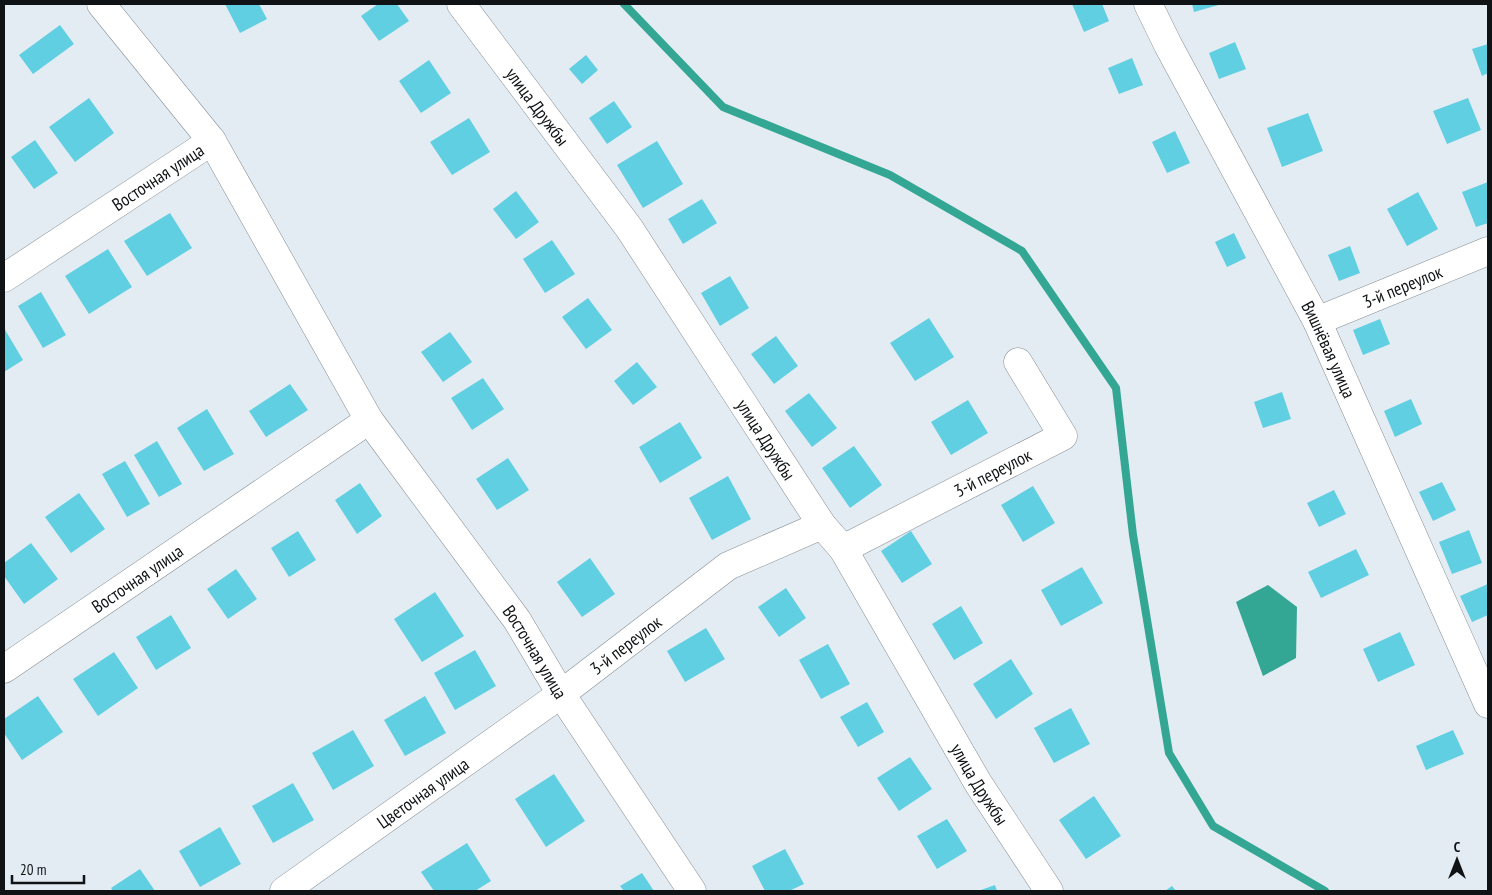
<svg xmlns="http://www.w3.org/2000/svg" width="1492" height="895" font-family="'PT Sans Narrow',sans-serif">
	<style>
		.water { fill: #34a694 }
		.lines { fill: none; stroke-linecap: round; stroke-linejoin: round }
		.stream { stroke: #34a694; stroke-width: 8 }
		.building { fill: #60cfe1 }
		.minor-casing { stroke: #868e94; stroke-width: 29 }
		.minor { stroke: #fff; stroke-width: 28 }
		.labels { text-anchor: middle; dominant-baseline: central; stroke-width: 5; stroke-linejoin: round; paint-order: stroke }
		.street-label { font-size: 18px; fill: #101315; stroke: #e3ecf2 }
	</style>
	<rect width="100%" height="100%" fill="#e3ecf2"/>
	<path class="water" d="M1268 585 1297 607 1296 658 1263 676 1236 602Z"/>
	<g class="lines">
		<path class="stream" d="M624 4 723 107 890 175 1022 251 1116 388 1133 535 1169 753 1213 826 1325 891"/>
	</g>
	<path class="building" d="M225 4H259L267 19 240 33Z
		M378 4H397L409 21 379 41 361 16Z
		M1072 4H1102L1109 21 1084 32Z
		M1192 4H1222L1194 12Z
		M60 25 74 44 33 74 19 55Z
		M1235 42 1246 69 1219 79 1209 53Z
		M1488 44V73L1482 76 1472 49Z
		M586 55 598 70 582 84 569 69Z
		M1132 58 1143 85 1119 94 1108 68Z
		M429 60 451 93 421 113 399 81Z
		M89 98 114 133 75 162 49 127Z
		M1468 98 1481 130 1447 144 1433 111Z
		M614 101 632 127 607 144 589 118Z
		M1308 113 1323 151 1282 167 1267 128Z
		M469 118 490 152 452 175 430 142Z
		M1175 131 1190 163 1167 173 1152 142Z
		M35 140 58 173 34 189 11 157Z
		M657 141 683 184 643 208 617 165Z
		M1488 182V223L1476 227 1462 192Z
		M516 191 539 222 516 239 493 209Z
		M1418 192 1438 229 1407 246 1387 209Z
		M702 199 717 223 683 244 668 219Z
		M170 213 192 248 147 276 124 241Z
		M1234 233 1246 258 1227 267 1215 242Z
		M552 240 575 274 545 293 523 259Z
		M1350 246 1360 273 1339 281 1328 255Z
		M108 249 132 287 89 314 65 276Z
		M730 276 749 308 720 326 701 293Z
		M41 292 66 335 43 348 18 306Z
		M588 298 612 330 586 349 562 317Z
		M929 318 954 357 915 381 890 343Z
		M1380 319 1390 344 1363 355 1353 330Z
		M4 328 23 360 4 372Z
		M450 332 472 362 443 382 421 352Z
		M776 336 798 366 774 384 751 354Z
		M637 362 657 387 633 405 614 381Z
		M483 378 504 409 472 430 451 398Z
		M290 384 308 410 266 437 249 411Z
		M1282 392 1291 419 1263 428 1254 402Z
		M809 393 837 428 812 447 785 411Z
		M1411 399 1422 424 1395 437 1384 411Z
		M968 400 988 433 951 455 931 422Z
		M207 409 234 454 204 471 177 428Z
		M680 422 702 458 660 483 639 447Z
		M157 441 182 484 159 497 134 455Z
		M854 446 882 485 850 508 822 468Z
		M508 458 529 490 497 510 476 479Z
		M125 461 150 504 127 517 102 474Z
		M728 476 751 519 712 540 689 498Z
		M1442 482 1456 510 1433 521 1419 492Z
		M360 483 382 516 357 534 335 500Z
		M1033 486 1055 523 1023 542 1001 505Z
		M1334 490 1346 514 1319 527 1307 503Z
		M79 493 105 529 71 553 45 517Z
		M1469 530 1482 563 1452 574 1439 542Z
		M298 531 316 560 289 577 271 548Z
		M911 531 932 564 902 583 881 551Z
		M31 543 58 579 24 604 4 576V563Z
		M1356 549 1369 575 1321 598 1308 572Z
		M590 558 615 594 582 617 557 582Z
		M1082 567 1103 603 1061 626 1041 590Z
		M236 569 257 599 228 619 207 589Z
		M1488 584V615L1472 622 1460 596Z
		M786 588 806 618 779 637 758 607Z
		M435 592 464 636 422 662 394 619Z
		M961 606 983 643 954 660 932 624Z
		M171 615 191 648 156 670 136 637Z
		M706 628 725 659 685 682 667 651Z
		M1400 632 1415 665 1378 682 1363 649Z
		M828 644 850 684 821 699 799 660Z
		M475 650 496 686 455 710 434 673Z
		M114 652 138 688 98 716 73 679Z
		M1011 659 1033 694 996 719 973 684Z
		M38 696 63 732 22 760 4 733V719Z
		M425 696 446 733 405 756 384 720Z
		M867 702 884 732 858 747 840 717Z
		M1071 708 1090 744 1054 763 1034 728Z
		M353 730 374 766 333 790 312 753Z
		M1453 730 1464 754 1426 770 1416 746Z
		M910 757 932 789 899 811 877 778Z
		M554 774 585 821 546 847 515 799Z
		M293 783 314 820 273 843 252 806Z
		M1094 796 1121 836 1086 859 1059 820Z
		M947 819 967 851 937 869 917 836Z
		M220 827 241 864 200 887 179 851Z
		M467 843 491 881 475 891H434L421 872Z
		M785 849 804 884 789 891H765L752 866Z
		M140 869 155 891H113L111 888Z
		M642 873 654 891H624L620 886Z
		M995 885 997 891H978Z
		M1172 886 1176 891H1165Z"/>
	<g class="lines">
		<defs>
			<g id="minor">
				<path id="s1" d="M101 4 212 141 369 420 517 620 561 694 692 891"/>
				<path id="s2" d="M461 4 629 228 822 525 843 549 978 783 1049 891"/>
				<path id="s3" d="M1148 4 1168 45 1317 321 1488 704"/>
				<path id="s4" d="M4 278 212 141"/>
				<path id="s5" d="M1317 321 1488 251"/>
				<path id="s6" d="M843 549 1063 436 1018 362"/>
				<path id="s7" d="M4 669 369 420"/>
				<path id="s8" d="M284 891 561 694 728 566 822 525"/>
			</g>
		</defs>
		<use href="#minor" class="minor-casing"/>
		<use href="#minor" class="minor"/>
	</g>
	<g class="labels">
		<g class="street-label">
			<text stroke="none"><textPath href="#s2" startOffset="128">улица Дружбы</textPath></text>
			<text stroke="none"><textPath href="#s4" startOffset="184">Восточная улица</textPath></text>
			<text stroke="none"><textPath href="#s5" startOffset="92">3-й переулок</textPath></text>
			<text stroke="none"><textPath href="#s3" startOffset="390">Вишнёвая улица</textPath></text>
			<text stroke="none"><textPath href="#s2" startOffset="532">улица Дружбы</textPath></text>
			<text stroke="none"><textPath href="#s6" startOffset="168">3-й переулок</textPath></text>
			<text stroke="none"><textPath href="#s7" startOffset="161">Восточная улица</textPath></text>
			<text stroke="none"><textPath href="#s8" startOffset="421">3-й переулок</textPath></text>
			<text stroke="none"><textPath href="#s1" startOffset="782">Восточная улица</textPath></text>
			<text stroke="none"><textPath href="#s2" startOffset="938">улица Дружбы</textPath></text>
			<text stroke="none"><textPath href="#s8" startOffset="170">Цветочная улица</textPath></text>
		</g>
	</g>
	<rect width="1492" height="895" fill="none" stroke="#101315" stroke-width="10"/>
	<g transform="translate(1457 860)" stroke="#e3ecf2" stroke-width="4" paint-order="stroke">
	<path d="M0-4L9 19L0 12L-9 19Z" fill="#101315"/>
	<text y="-8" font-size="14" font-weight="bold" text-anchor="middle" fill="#101315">С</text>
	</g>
	<path d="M12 875v8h72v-8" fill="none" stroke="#101315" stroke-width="2.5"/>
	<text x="20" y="875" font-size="15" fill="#101315" stroke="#e3ecf2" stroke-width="4" paint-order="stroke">20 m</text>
</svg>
